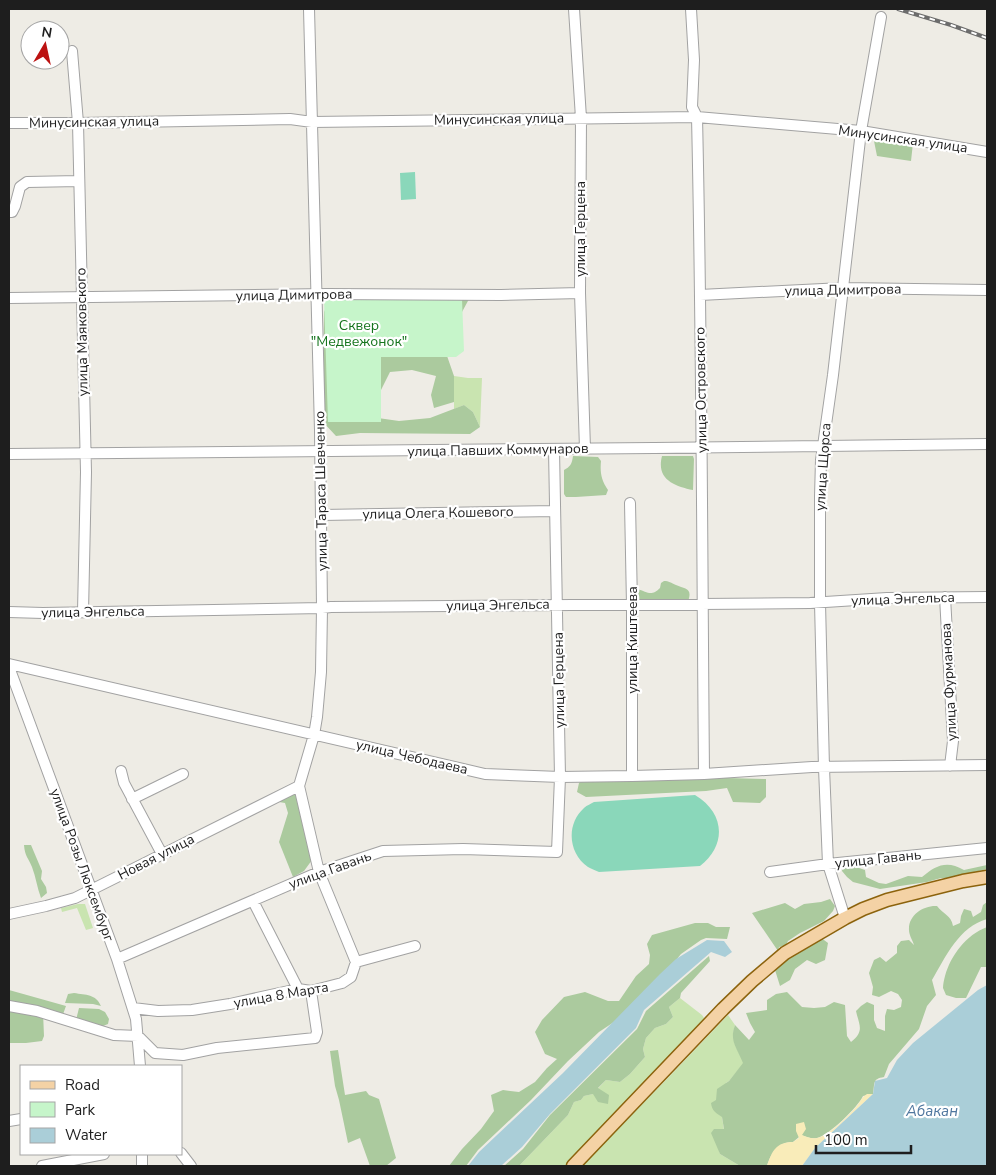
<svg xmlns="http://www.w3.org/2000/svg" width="996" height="1175" font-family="'Nunito Sans',sans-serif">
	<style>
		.grass { fill: #c9e4b0 }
		.forest { fill: #abca9e }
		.sand { fill: #f9ecb9 }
		.park { fill: #c6f5ca }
		.pitch { fill: #8ad7ba }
		.water { fill: #aaced8 }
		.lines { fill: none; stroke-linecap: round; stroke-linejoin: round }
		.minor-casing { stroke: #a2a2a2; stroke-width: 12 }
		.major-casing { stroke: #8c630d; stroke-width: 15 }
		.minor { stroke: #fff; stroke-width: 10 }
		.major { stroke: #f4d2a5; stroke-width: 12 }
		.rail-casing { stroke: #6c6c6c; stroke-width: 4 }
		.rail { stroke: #fff; stroke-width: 2; stroke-dasharray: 5.5; stroke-linecap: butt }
		.labels { text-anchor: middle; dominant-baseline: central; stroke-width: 4.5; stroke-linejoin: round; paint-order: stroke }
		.street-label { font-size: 14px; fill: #1e1e1e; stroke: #fff }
		.park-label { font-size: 14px; fill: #15741d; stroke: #fff }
		.water-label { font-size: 15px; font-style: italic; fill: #50779f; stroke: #fff }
	</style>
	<rect width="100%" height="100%" fill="#eeece5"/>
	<path class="grass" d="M454 376 468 378H482L480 427 473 412 464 405 454 409Z
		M78 904H85L93 928 86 930 77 908 62 912 61 908Z
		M680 998 702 1015 706 1021 566 1166H519L568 1115 574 1102 581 1100 584 1096 593 1094 606 1080 620 1082 630 1074 645 1057 643 1049 646 1038 655 1028 666 1024 673 1017 669 1007Z
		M728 1015 735 1025C730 1041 737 1048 744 1063L729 1081 726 1083 722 1117 724 1130 714 1129 720 1154 740 1166H582L665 1081Z"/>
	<path class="forest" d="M873 136 913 143 911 161 877 156Z
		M461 298 469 299 462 312 446 353 454 376V402L434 408 431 395 436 376 412 370 390 372 379 394 378 418 399 421 430 418 464 405 473 412 480 427 470 434 360 433 336 436 323 422 324 312 329 301 360 299Z
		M573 456 598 457 601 461C600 472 601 480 608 490L606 495 576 497H566L564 494V470C570 467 572 464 573 456Z
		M662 456H693L694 459 693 490C674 486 656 479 662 456Z
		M664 581C669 581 671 583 676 585 685 589 693 588 688 601L636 600 634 594 637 589C648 592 651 597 660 588L661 583Z
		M727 778 766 779V797L760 803 733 802 727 788 706 791 586 797 577 792 579 783 582 780Z
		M297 794 312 860 304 871 293 877 279 842 288 813 285 803 279 802 290 795Z
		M24 845H31L42 871 41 879 46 887 47 893 41 898C37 888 36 877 32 867 28 857 25 857 24 845Z
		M843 864 850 865 865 870 866 877 879 883 886 884 908 876 922 877C936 865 947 860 964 870L987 865V869L970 873 956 878H941L927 882 880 889 853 882 847 877 842 871Z
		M830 899 835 906 833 911 824 921 800 933 788 941 786 945 779 947 778 951 752 913 785 903 795 909 804 904 821 902Z
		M987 902V919C959 927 946 956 932 980L936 995 927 1006 919 1029 889 1064 884 1077C872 1079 875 1083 873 1094L863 1096C858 1107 828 1136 817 1138 811 1139 807 1137 801 1135L806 1129 799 1137 793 1142C778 1142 771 1153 767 1166H740L720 1154 711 1133 714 1129H724L722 1117C716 1113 712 1111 711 1103L716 1100 717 1089 729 1081 743 1063C737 1048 729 1041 735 1025L749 1040 755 1032 750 1023 746 1013 767 1010V1000L776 994 787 992 802 1007 814 1008 825 1007 834 1002 845 1005 847 1036 851 1042C865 1031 859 1025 856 1011L861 1006 867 1002 874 1005V1020L877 1028 885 1031V1016L887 1009 894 1010 901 1007 902 1000 898 994 891 991 879 997 872 995 873 987 869 973 874 960 880 957 886 962 897 953V946L901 941 909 940 914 945C912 939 909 935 909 930 908 915 924 905 937 906 943 914 951 915 953 926L960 923 961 916 964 909 971 911 973 917 981 912 983 905Z
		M695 923H708L716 927H730L727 939 706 938 701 940 681 954 667 971 626 1014 599 1032 568 1061 531 1100 478 1150 466 1166H449L462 1149 481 1129 494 1111 491 1095 503 1090 519 1092 535 1082 547 1068 557 1059 545 1054 535 1032 542 1020 564 997 585 992 608 1001H619L636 976 649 964 650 955 647 944 652 935Z
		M987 927V967H981L966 998H956L946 995C945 993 944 990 943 988 943 984 944 980 945 976 951 955 966 935 987 927Z
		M820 937 828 943 825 960 816 964 807 960 795 969 790 980 780 986 775 970 788 956Z
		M709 956 710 961 681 993 680 998 669 1007 673 1017 666 1024 655 1028 646 1038 643 1049 645 1057 630 1074 620 1082 606 1080 598 1088 609 1095 608 1104 598 1102 593 1094 584 1096 581 1100 574 1102 568 1115 519 1166H504L523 1149 550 1115 637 1029 646 1011Z
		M9 990 66 1006 62 1017 43 1012 44 1036 42 1041 26 1043H9Z
		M74 993C86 995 96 994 101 1006L93 1004 65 1003 68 994Z
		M79 1008 99 1009 105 1012 109 1019 108 1024 103 1026 76 1020Z
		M338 1050 345 1095 366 1091 369 1095 379 1099 396 1158 386 1166H370L360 1138 348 1143 339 1100 335 1086 330 1051Z"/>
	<path class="sand" d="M867 1094H873L815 1148 802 1166H767C772 1151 776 1142 793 1142L799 1138 796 1131V1124L804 1122 806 1129 802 1135C807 1137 811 1139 817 1138 829 1136 849 1115 857 1106 860 1102 862 1097 867 1094Z"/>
	<path class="park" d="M324 299H462L464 351 456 357H381V422H328Z"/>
	<path class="pitch" d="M415 172 416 199 401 200 400 173Z
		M695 795C725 813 727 845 700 866L599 872C595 870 591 869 588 867 568 853 566 824 584 808 587 805 591 804 594 802Z"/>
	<path class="water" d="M707 940 724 941 732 952 725 957 711 952 644 1010 636 1028 550 1114 522 1147 501 1166H468L479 1152 563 1073 660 974 676 959Z
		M987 985V1166H802L815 1148 873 1094 875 1081 887 1078 897 1060 913 1043 978 990Z"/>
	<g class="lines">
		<defs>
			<path id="minor" d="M309 9 320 430 322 608 321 672 317 717 314 735 299 786 319 872 356 962
				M574 9 581 118 580 293 585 449
				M691 9 694 60 692 107 697 117C702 336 702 555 704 774
				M72 51 78 123 86 472 83 612
				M9 123H78L290 119 312 122 697 117 861 131 987 152
				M9 212H12L15 206 20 187 27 182 79 181
				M700 295 843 288 987 290
				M9 298 327 294 501 295 580 293
				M9 454 654 448 987 444
				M630 503 632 605V776
				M322 515 555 511
				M945 597 953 741 950 766
				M9 612 43 613 322 608 331 607 810 603 887 598 987 597
				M9 664 485 774 560 777 632 776 704 774 812 767 987 765
				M9 667 117 959 136 1019 140 1066
				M121 771 124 783 162 854
				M132 799 183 774
				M770 872 828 864 987 848
				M253 901 298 989
				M9 914 46 906 75 898 299 786
				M845 918 828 864 824 768 820 603V497L821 460 833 375 861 131 881 17
				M117 959 319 872 383 851 463 849 557 852 560 777 554 449
				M9 1006 37 1011 114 1035 138 1036
				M133 1008 158 1011 192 1010 230 1004 298 989 311 991 342 983 351 977 356 962 415 946
				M138 1036 155 1053 183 1055 217 1048 315 1038 317 1032 311 991
				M9 1121 21 1119
				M181 1153 191 1166
				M142 1154V1166
				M42 1166 104 1154"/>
			<path id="major" d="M573 1166 723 1009 752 981 785 953 845 918 863 909 887 900 963 881 987 877"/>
		</defs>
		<use href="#minor" class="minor-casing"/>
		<use href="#major" class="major-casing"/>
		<use href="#minor" class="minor"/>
		<use href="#major" class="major"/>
		<defs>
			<path id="rail" d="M898 9 951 25 987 38"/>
		</defs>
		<use href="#rail" class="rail-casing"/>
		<use href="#rail" class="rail"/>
	</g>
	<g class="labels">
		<g class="street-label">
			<text transform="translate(499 119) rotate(-1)">Минусинская улица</text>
			<text transform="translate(94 122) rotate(-1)">Минусинская улица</text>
			<text transform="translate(903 139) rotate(8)">Минусинская улица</text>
			<text transform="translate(580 229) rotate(-90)">улица Герцена</text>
			<text transform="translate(843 290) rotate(-1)">улица Димитрова</text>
			<text transform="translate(294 295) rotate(-1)">улица Димитрова</text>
			<text transform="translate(82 332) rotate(-91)">улица Маяковского</text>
			<text transform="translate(701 390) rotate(-91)">улица Островского</text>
			<text transform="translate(498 450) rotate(-1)">улица Павших Коммунаров</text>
			<text transform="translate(823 467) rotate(-86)">улица Щорса</text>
			<text transform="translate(321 491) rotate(-91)">улица Тараса Шевченко</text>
			<text transform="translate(438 513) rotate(-1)">улица Олега Кошевого</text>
			<text transform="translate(903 599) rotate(-2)">улица Энгельса</text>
			<text transform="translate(498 605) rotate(-1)">улица Энгельса</text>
			<text transform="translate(93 612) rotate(-1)">улица Энгельса</text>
			<text transform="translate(632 640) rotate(-90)">улица Киштеева</text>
			<text transform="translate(559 680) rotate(-91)">улица Герцена</text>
			<text transform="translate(949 682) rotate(-93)">улица Фурманова</text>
			<text transform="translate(412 757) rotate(13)">улица Чебодаева</text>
			<text transform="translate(156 857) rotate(-27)">Новая улица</text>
			<text transform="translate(878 859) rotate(-6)">улица Гавань</text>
			<text transform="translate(82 865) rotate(70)">улица Розы Люксембург</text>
			<text transform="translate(330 870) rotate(-20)">улица Гавань</text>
			<text transform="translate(281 995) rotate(-10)">улица 8 Марта</text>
		</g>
		<g class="park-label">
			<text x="359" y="325">Сквер<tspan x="359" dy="16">"Медвежонок"</tspan></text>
		</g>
		<g class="water-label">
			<text x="932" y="1111">Абакан</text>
		</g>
	</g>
	<rect width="996" height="1175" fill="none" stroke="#1e1e1e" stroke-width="20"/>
	<rect x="20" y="1065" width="162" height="90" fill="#ffffff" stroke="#a5a5a5"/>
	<rect x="30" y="1081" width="25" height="8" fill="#f4d2a5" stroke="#a5a5a5"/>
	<text x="65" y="1090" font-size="15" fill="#1e1e1e">Road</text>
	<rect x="30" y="1102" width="25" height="15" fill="#c6f5ca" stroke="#a5a5a5"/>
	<text x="65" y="1115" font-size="15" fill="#1e1e1e">Park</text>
	<rect x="30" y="1128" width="25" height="15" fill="#aaced8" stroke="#a5a5a5"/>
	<text x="65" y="1140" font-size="15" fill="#1e1e1e">Water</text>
	<g transform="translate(45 45) rotate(9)"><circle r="24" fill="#ffffff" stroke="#a5a5a5"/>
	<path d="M0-4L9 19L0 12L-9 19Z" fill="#bc1211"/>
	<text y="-8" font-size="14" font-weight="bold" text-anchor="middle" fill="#1e1e1e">N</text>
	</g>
	<path d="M816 1145v8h95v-8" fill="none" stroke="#1e1e1e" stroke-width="2.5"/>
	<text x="824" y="1145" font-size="15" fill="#1e1e1e" stroke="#ffffff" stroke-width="4" paint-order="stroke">100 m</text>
</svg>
